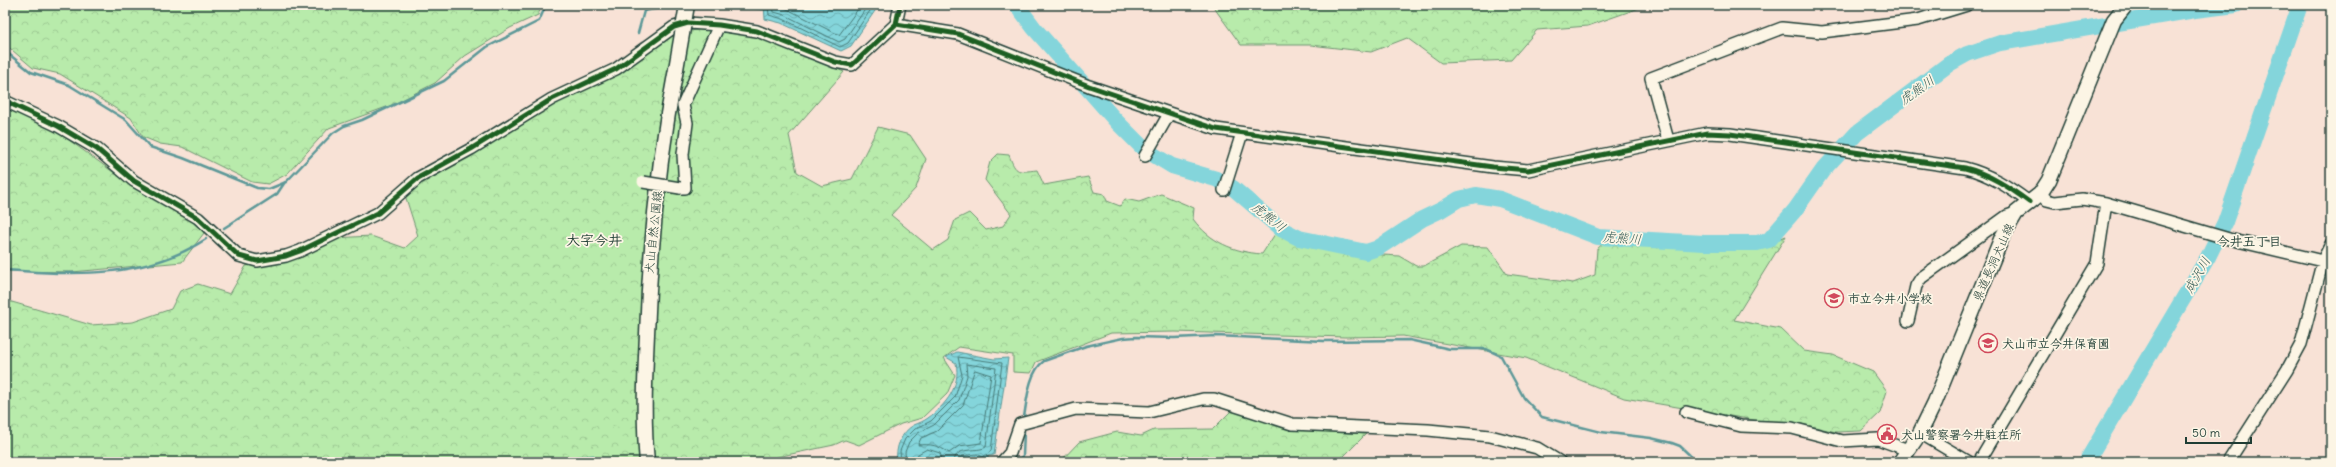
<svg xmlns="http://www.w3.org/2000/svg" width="2336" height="467" font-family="Delius,'Klee One',sans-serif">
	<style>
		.forest { fill: url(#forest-crowns); stroke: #6c9470 }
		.water { fill: url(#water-waves); stroke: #5c9898 }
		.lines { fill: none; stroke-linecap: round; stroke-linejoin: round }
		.shore { stroke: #477a77; stroke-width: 1 }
		.stream { stroke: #5c9898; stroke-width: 2.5 }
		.river { stroke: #84d5db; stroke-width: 16 }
		.minor-casing { stroke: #1f3d34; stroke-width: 14 }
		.major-casing { stroke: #1f3d34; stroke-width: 17 }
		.minor { stroke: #fcf5e5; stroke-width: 11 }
		.major { stroke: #fcf5e5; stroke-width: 14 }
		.minor-bridge-casing { stroke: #1f3d34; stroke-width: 14; stroke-linecap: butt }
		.major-bridge-casing { stroke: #1f3d34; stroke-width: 17; stroke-linecap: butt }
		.minor-bridge { stroke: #fcf5e5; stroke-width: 11 }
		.major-bridge { stroke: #fcf5e5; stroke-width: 14 }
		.cycleway-casing { stroke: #fcf5e5; stroke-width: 8 }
		.cycleway { stroke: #1b5e20; stroke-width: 5 }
		.labels { text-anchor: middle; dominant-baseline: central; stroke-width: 3.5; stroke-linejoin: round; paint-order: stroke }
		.street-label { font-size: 12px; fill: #1f3d34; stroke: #fcf5e5 }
		.poi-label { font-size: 12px; font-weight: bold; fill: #1f3d34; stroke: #fcf5e5; text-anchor: start }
		.water-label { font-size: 13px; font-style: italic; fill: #335b55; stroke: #fcf5e5 }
		.neighbourhood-label { font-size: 13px; font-weight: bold; fill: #1f3d34; stroke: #fcf5e5 }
		.quarter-label { font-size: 14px; font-weight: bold; fill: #1f3d34; stroke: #fcf5e5 }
	</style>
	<defs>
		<pattern id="forest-crowns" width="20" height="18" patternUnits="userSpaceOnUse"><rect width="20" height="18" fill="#b8ebab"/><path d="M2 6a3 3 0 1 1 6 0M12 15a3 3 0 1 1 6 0" fill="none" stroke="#9eca94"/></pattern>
		<pattern id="water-waves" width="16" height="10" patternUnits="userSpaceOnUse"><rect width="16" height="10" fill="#84d5db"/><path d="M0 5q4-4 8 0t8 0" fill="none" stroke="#6baeb2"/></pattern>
	</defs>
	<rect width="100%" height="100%" fill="#f8e2d6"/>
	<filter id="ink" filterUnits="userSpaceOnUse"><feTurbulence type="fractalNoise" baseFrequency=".025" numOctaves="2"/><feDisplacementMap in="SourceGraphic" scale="8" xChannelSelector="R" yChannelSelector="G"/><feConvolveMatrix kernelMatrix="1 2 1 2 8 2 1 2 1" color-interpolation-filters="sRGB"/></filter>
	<g filter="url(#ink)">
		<path class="forest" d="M5 5H542L538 15 510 28 465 56 435 83 392 105 329 128 287 174 268 184 252 182 182 147 160 144 143 137 131 118 60 74 33 68 5 44Z
			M1212 5H1648L1588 26 1537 30 1511 60 1441 63 1407 38 1371 52 1311 45H1241Z
			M709 28 756 34 844 72 789 135 797 172 822 186 852 179 878 127 910 135 926 159 916 188 891 215 933 250 948 240 955 220 969 213 986 230 1003 226 1011 214 985 180 990 162 998 154 1009 155C1016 174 1018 172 1037 170L1044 185 1088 177 1094 192 1104 194 1107 201 1120 206 1125 199 1139 202 1161 194 1194 208 1193 219C1210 242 1234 252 1262 254L1277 231 1294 240 1354 253 1399 256 1416 266H1424L1461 246 1488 247 1507 274 1573 283 1595 275 1597 249 1607 240 1689 245 1762 246 1786 236 1734 320 1781 329 1804 351 1833 355 1873 372 1887 391 1880 413 1861 431 1836 432 1793 422 1760 421 1624 398 1526 358 1403 336 1345 337 1175 332 1111 333 1036 362 1031 373 1013 372V355L959 347 944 358 955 375 947 394 922 418 901 424 859 445 845 440 834 445 777 457 771 462H5V300L91 325 133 322 171 309 180 291 198 284 230 294 246 266 288 259 334 238 371 236 405 248 418 236 405 195 423 180 671 34Z
			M5 105 62 135 131 185 197 223 204 233 182 262 72 272 5 271Z
			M1234 408 1291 429 1366 434 1338 462H1060L1079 442 1117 432 1141 436 1154 430 1213 429Z"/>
		<path class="water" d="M764 5H879L851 46 841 51 781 23 765 19Z
			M957 352 994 359 1008 358 994 455 988 456V462H979L978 458 947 462 927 458 923 462H897C895 448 901 432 914 425 919 423 924 421 928 418 946 405 961 386 956 363L946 357Z
			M594 455V462H564L566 458 569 457Z"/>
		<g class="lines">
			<path class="shore" d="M768 5 769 15 783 19 840 47 848 43 874 5
				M773 5 774 12 785 15 839 42 845 39 868 5
				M779 5 839 35 861 5
				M975 370 991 375 981 443 959 446 949 453C938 445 931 444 918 445L921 438 937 431 963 405Z
				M901 462 900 451 905 439 915 429 931 421 955 397 962 375 958 357 1002 363 991 451 983 457 977 454 962 456 959 462
				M906 462 905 452 909 442 918 433 934 425 959 400 967 376 966 364 996 368 986 447C977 453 955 445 954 462
				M915 462 918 454 927 449 940 453 943 462"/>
			<path class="stream" d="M726 5 767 9
				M638 33 644 11 676 5
				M5 51 31 72 69 85 126 120 150 147 183 158 257 188 269 189 286 182 333 133 344 126 362 120 444 81 487 47 539 21 546 5
				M224 228 277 194 285 182
				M5 270C75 275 145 279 206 239
				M1024 417C1027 399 1029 372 1044 361L1086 346 1123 338 1136 337 1174 338 1216 336 1324 341 1409 340 1450 349H1486L1501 356 1524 398 1542 417 1601 432 1651 438 1672 443 1680 446 1697 462
				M1014 462 1023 456 1024 431"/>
			<path class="river" d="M1017 5 1034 28 1117 122 1144 149 1172 166 1216 179 1233 188 1281 229 1299 238 1366 252 1378 248 1422 219 1441 210 1459 199 1476 195 1500 199 1598 237 1704 243H1757L1769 240 1795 210 1823 170 1857 133 1949 64 1967 54 2000 43 2195 10 2236 5
				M2086 462 2208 257 2225 222 2300 5"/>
			<defs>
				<path id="minor" d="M896 24 958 34 1089 86 1216 129 1493 167 1528 170 1707 133 1730 134 1965 168C1989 174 2009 187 2029 202
					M5 101 58 126 97 149 134 181 198 218 239 256 257 261 286 256 300 251 378 213 418 178 471 149 552 99 616 69 674 27 688 23 719 25 757 31 835 62 852 65 896 24 900 5
					M1668 140 1651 78 1782 28 1822 32 1918 20 1967 5
					M1145 156 1169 114
					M680 188H685L683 154 687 123 683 105 719 25
					M1224 190 1242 133
					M2040 194 2047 200 2055 202 2082 199 2106 203 2229 239 2331 263
					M1908 321 1916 286 1921 278 2007 216 2016 213
					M1686 412 1741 426 1792 428 1842 441 1878 439 1908 450
					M1920 433 1969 462
					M1002 462 1010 453 1020 424 1076 409 1149 412 1203 399H1214L1292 424 1428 430 1490 436 1537 448 1560 462
					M1979 462 2097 263 2106 203
					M2228 462 2287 370 2301 344 2323 260 2331 244"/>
				<path id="major" d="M647 462C643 419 645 377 647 334 650 246 659 156 676 69
					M1900 462 1920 433 1935 402 2002 237 2016 213 2040 194 2049 180 2114 20 2126 5"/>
			</defs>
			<use href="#minor" class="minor-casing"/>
			<use href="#major" class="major-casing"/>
			<use href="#minor" class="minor"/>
			<use href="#major" class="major"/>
			<defs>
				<path id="minor-bridge" d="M643 182 680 188"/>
				<path id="major-bridge" d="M676 69 687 5"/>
			</defs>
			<use href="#minor-bridge" class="minor-bridge-casing"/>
			<use href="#major-bridge" class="major-bridge-casing"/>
			<use href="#minor-bridge" class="minor-bridge"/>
			<use href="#major-bridge" class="major-bridge"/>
			<defs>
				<path id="cycleway" d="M896 24 958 34 1089 86 1216 129 1493 167 1528 170 1707 133 1730 134 1965 168C1989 174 2009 187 2029 202
					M5 101 58 126 97 149 134 181 198 218 239 256 257 261 286 256 300 251 378 213 418 178 471 149 552 99 616 69 674 27 688 23 719 25 757 31 835 62 852 65 896 24 900 5"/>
			</defs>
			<use href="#cycleway" class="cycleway-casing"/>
			<use href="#cycleway" class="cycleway"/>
		</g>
	</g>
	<defs>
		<symbol id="school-ring" viewBox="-11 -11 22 22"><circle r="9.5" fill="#fcf5e5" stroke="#d1495b" stroke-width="1.5"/><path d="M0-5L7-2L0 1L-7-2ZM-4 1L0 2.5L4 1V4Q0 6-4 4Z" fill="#d1495b"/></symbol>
		<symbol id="civic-ring" viewBox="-11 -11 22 22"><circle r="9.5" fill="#fcf5e5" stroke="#d1495b" stroke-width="1.5"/><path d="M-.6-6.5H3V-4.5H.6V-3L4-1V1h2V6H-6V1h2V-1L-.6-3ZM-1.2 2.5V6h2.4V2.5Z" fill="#d1495b"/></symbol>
	</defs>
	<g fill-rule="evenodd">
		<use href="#school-ring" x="1823" y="287" width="22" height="22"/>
		<use href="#school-ring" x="1977" y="332" width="22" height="22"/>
		<use href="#civic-ring" x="1876" y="423" width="22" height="22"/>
	</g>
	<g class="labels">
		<g class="street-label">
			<text transform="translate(653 232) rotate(-84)">犬山自然公園線</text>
			<text transform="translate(1993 262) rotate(-66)">県道長洞犬山線</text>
		</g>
		<g class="poi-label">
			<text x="1848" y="298">市立今井小学校</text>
			<text x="2002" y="343">犬山市立今井保育園</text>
			<text x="1901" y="434">犬山警察署今井駐在所</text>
		</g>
		<g class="water-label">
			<text transform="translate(1917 90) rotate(-36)">虎熊川</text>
			<text transform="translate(1269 217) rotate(38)">虎熊川</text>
			<text transform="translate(1622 238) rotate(4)">虎熊川</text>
			<text transform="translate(2197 275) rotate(-60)">成沢川</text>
		</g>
		<g class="neighbourhood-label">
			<text x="2249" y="241">今井五丁目</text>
		</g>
		<g class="quarter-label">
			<text x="594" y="240">大字今井</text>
		</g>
	</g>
	<rect width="2336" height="467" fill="none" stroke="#fcf5e5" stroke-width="20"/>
	<rect x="10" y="10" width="2316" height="447" fill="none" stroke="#1f3d34" stroke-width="1.5" filter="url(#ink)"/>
	<path d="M2186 437v6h65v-6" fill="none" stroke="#1f3d34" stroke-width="2"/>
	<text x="2192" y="437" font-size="12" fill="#1f3d34" stroke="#fcf5e5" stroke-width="3" paint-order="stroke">50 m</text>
</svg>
